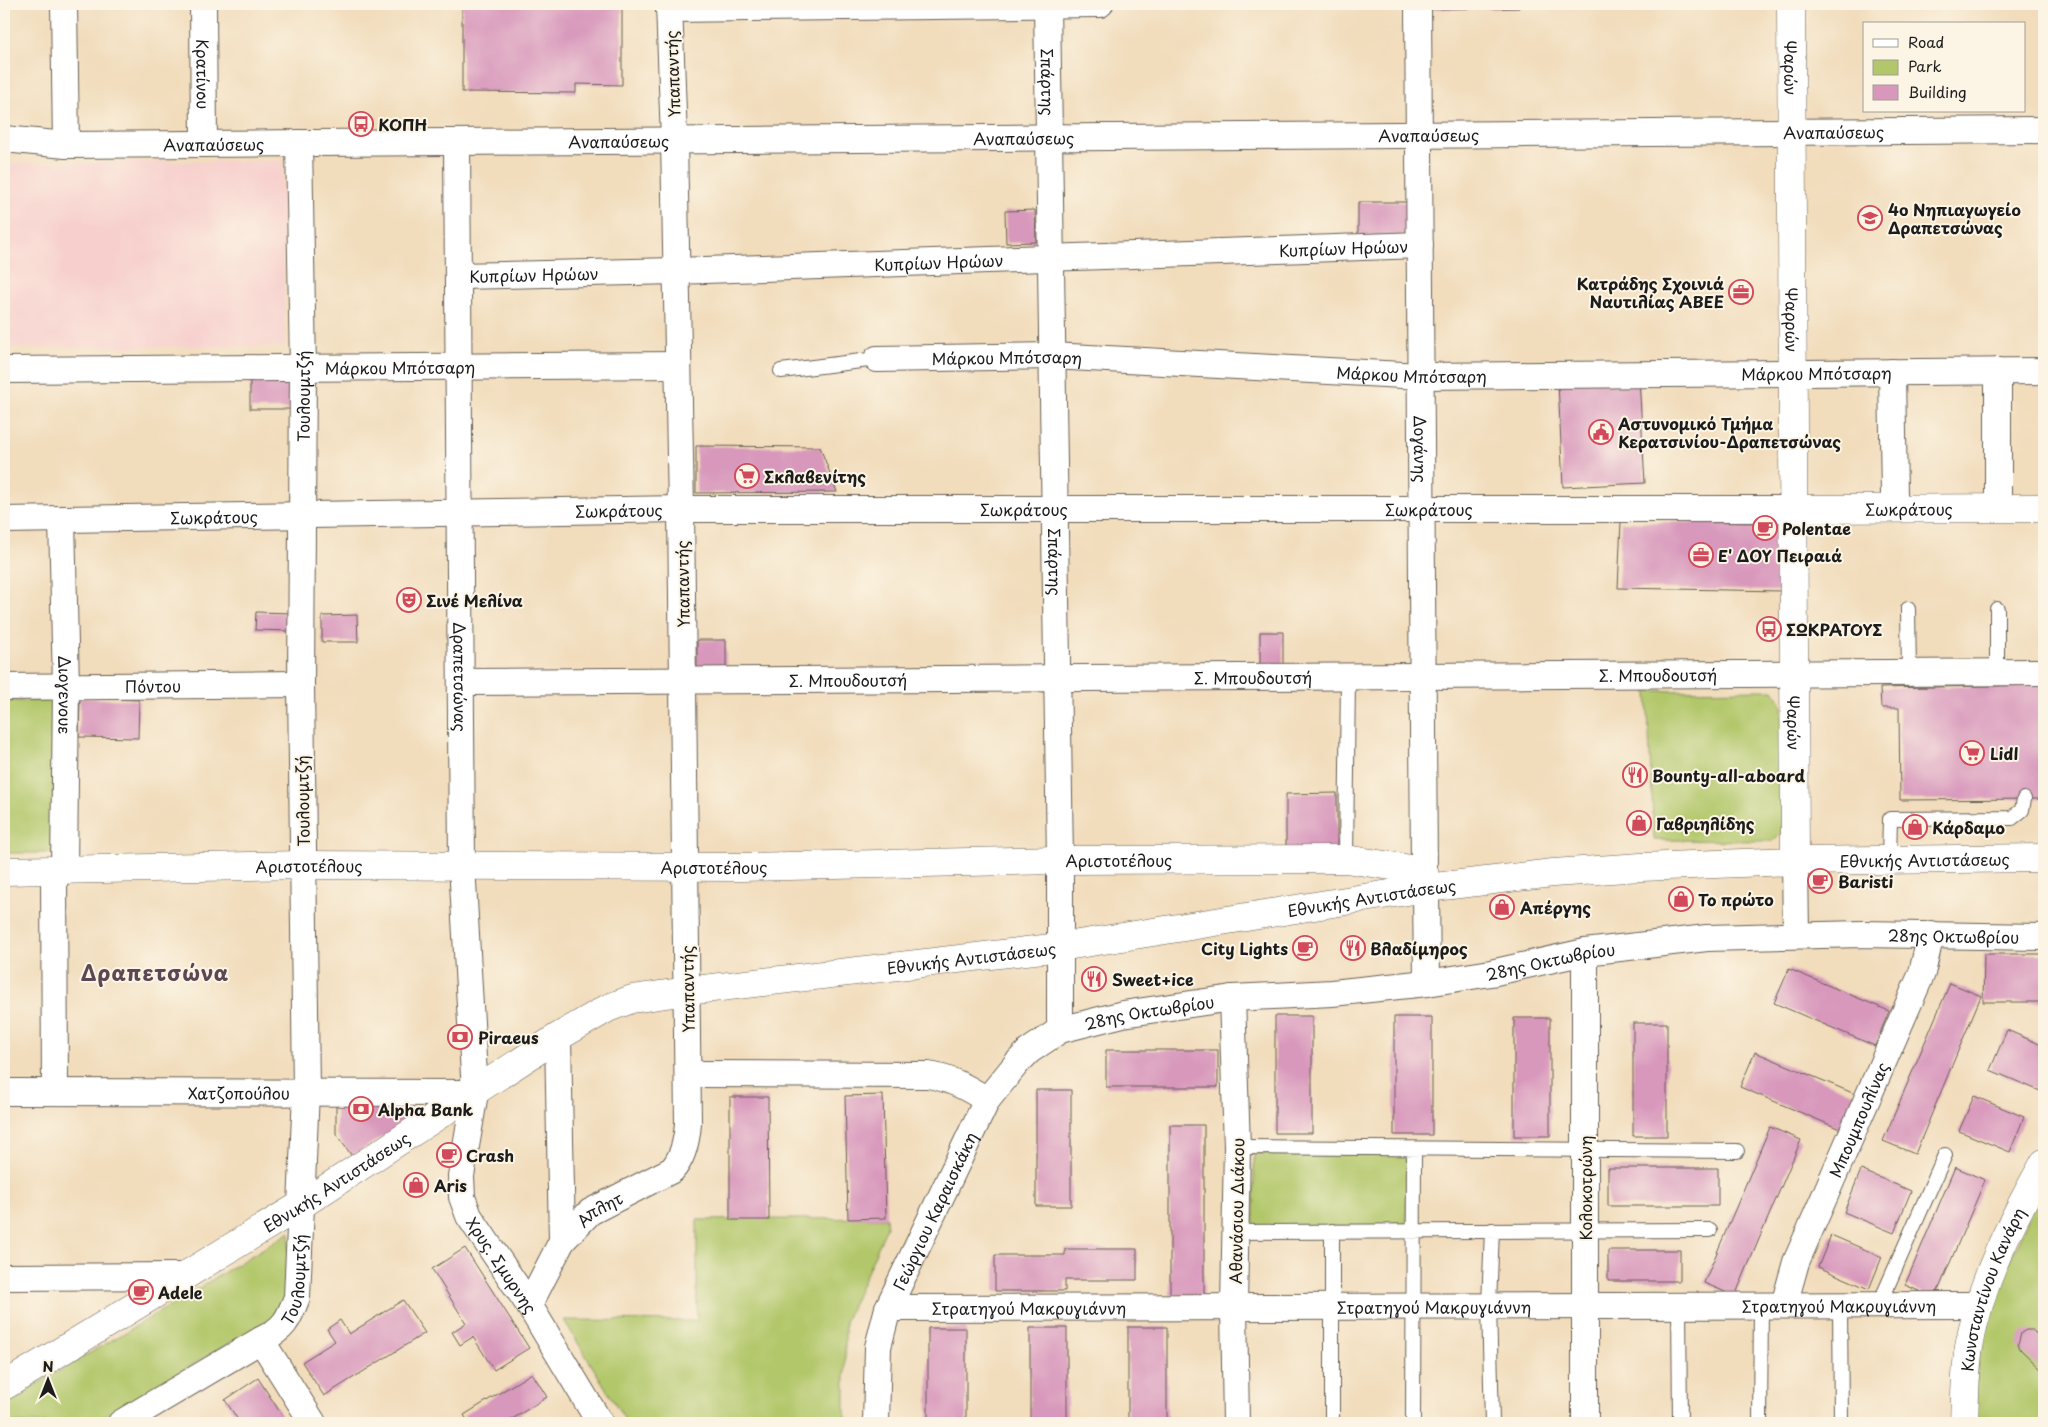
<svg xmlns="http://www.w3.org/2000/svg" width="2048" height="1427" font-family="'Playpen Sans',sans-serif">
	<style>
		.built { fill: #f7d0cd }
		.green { fill: #b2c76b; stroke: #677244 }
		.building { fill: #d898bc }
		.lines { fill: none; stroke-linecap: round; stroke-linejoin: round }
		.lane-casing { stroke: #675f54; stroke-width: 16 }
		.street-casing { stroke: #675f54; stroke-width: 28 }
		.secondary-casing { stroke: #675f54; stroke-width: 29 }
		.lane { stroke: #fff; stroke-width: 14 }
		.street { stroke: #fff; stroke-width: 26 }
		.secondary { stroke: #fff; stroke-width: 28 }
		.labels { text-anchor: middle; dominant-baseline: central; stroke-width: 4; stroke-linejoin: round; paint-order: stroke }
		.street-label { font-size: 16px; fill: #1c1c1c; stroke: #fcf5e5 }
		.poi-label { font-size: 16px; font-weight: bold; fill: #1c1c1c; stroke: #fcf5e5; text-anchor: start }
		.district-label { font-size: 21px; font-weight: bold; letter-spacing: 1px; fill: #5e4754; stroke: #fcf5e5 }
	</style>
	<rect width="100%" height="100%" fill="#fcf5e5"/>
	<filter id="ink" filterUnits="userSpaceOnUse"><feTurbulence type="fractalNoise" baseFrequency=".02" numOctaves="2"/><feDisplacementMap in="SourceGraphic" scale="10" xChannelSelector="R" yChannelSelector="G"/><feConvolveMatrix kernelMatrix="1 2 1 2 8 2 1 2 1" color-interpolation-filters="sRGB"/></filter>
	<filter id="wash" filterUnits="userSpaceOnUse"><feTurbulence type="fractalNoise" baseFrequency=".0096" numOctaves="4" result="noise"/><feDisplacementMap in="SourceGraphic" scale="20" xChannelSelector="R" yChannelSelector="G"/><feGaussianBlur stdDeviation="1.12" result="paint"/><feColorMatrix in="noise" values="0 0 0 0 0 0 0 0 0 0 0 0 0 0 0 0 0 1.4 0 .05"/><feComposite in="paint" operator="in"/></filter>
	<g filter="url(#wash)">
		<rect width="100%" height="100%" fill="#f1dcbb"/>
		<path class="built" d="M283 161 285 346 4 348V163Z"/>
		<path class="green" d="M1773 690 1782 703 1783 830 1773 841 1654 840 1647 691Z
			M4 701H54V853H4Z
			M1254 1153H1407V1227H1254Z
			M2044 1183V1423H1971L1982 1323Z
			M886 1218 887 1227 845 1322V1423H627L564 1320 697 1321V1220Z
			M290 1232 286 1300 273 1318 92 1423H4V1403L138 1325Z"/>
		<g id="blocks">
			<path class="building" d="M462 4H622V85L576 84V93L462 92Z
				M1429 4H1519V8L1429 9Z
				M1358 202H1412V236H1358Z
				M1035 210 1036 242 1006 243 1005 211Z
				M1639 378 1645 483 1563 487 1558 382Z
				M250 381H294V409H250Z
				M696 446 820 447 837 492 696 493Z
				M1621 522 1783 523 1782 591 1618 588Z
				M256 612 293 613 292 631 255 630Z
				M357 615 358 642H322V616Z
				M1260 632H1283V665H1260Z
				M697 640H726V671H697Z
				M2044 685V799L1900 800 1899 708H1881L1880 688Z
				M80 698 139 700 138 738 79 737Z
				M1337 793V849H1286V794Z
				M1984 954H2044V1002H1983Z
				M1789 969 1889 1011 1875 1046 1774 1003Z
				M1950 983 1981 996 1915 1154 1883 1141Z
				M1275 1016H1312V1133H1275Z
				M1394 1017H1432V1135H1394Z
				M1514 1018H1550V1136H1514Z
				M1633 1023H1667V1136H1633Z
				M2007 1030 2044 1046V1081L2040 1091 1990 1070Z
				M1106 1050H1218V1087H1106Z
				M1755 1052 1855 1094 1840 1129 1740 1087Z
				M1036 1090H1071V1206H1036Z
				M883 1095 886 1218 848 1219 845 1096Z
				M1974 1096 2024 1117 2010 1152 1959 1131Z
				M730 1097H768L769 1220H730Z
				M409 1098 413 1117 352 1156 336 1134V1099Z
				M1170 1125H1204V1295H1170Z
				M1770 1127 1801 1140 1735 1296 1704 1283Z
				M1955 1167 1985 1180 1935 1298 1905 1285Z
				M1608 1168H1718V1206H1608Z
				M1861 1170 1911 1191 1894 1233 1844 1212Z
				M1831 1235 1882 1257 1869 1289 1818 1267Z
				M465 1248 529 1348 494 1370 473 1337 460 1345 452 1332 466 1323 432 1269Z
				M1065 1249H1137V1280H1065V1291H995V1255H1065Z
				M1608 1250H1680V1281H1608Z
				M403 1300 425 1333 324 1396 302 1362 335 1341 327 1329 340 1320 349 1334Z
				M1128 1327H1167V1423H1128Z
				M928 1328H966V1423H928Z
				M1030 1328H1067V1423H1030Z
				M2026 1330H2032L2044 1340V1372L2021 1350 2018 1345 2021 1333Z
				M532 1373 547 1397 506 1423H469L464 1415Z
				M258 1378 287 1423H240L225 1400Z"/>
		</g>
	</g>
	<g filter="url(#ink)">
		<use href="#blocks" fill-opacity="0" stroke="#675f54" stroke-width="1"/>
		<g class="lines">
			<defs>
				<path id="lane" d="M781 371 877 359
					M1908 609 1909 673
					M1997 609V673
					M1346 859 1348 676
					M1889 859 1890 819 2012 818 2022 810 2024 799
					M1237 1147 1737 1151
					M1492 1230 1489 1305 1492 1423
					M1237 1232 1710 1230
					M1679 1305 1680 1423
					M1840 1305 1841 1423
					M1879 1305 1945 1155
					M1332 1423V1231
					M1413 1423 1414 1149
					M1760 1423 1761 1305"/>
				<g id="street">
					<path d="M64 4 66 145"/>
					<path id="s1" d="M203 4 204 144"/>
					<path id="s2" d="M1047 4 1060 860V1030"/>
					<path id="s3" d="M1418 4 1424 871"/>
					<path d="M669 9 1100 4"/>
					<path id="s4" d="M4 139 66 145 2044 130"/>
					<path id="s5" d="M457 142 462 865 475 1093 461 1176 462 1197 469 1216 529 1305 600 1423"/>
					<path id="s6" d="M458 276 676 271 1420 245"/>
					<path id="s7" d="M877 359 1052 356 1421 376 2044 371"/>
					<path id="s8" d="M4 370 678 365"/>
					<path d="M1892 372 1894 495"/>
					<path d="M1998 495V371"/>
					<path id="s9" d="M4 520 681 509H1793"/>
					<path id="s10" d="M62 520 66 686 64 871"/>
					<path id="s11" d="M462 682 2044 672"/>
					<path id="s12" d="M4 687 301 684"/>
					<path d="M1795 861 1796 935"/>
					<path d="M54 871 55 1092"/>
					<path d="M1426 888 1427 983"/>
					<path d="M1585 952V1423"/>
					<path d="M1232 998 1237 1147 1234 1306 1236 1423"/>
					<path d="M558 1037 562 1241"/>
					<path d="M688 1074 928 1075C950 1078 968 1088 987 1100"/>
					<path id="s13" d="M4 1092 475 1093"/>
					<path d="M4 1277 183 1276"/>
					<path id="s14" d="M529 1305 562 1241 590 1212 672 1170C683 1158 687 1138 688 1123L681 509 674 140 669 4"/>
					<path id="s15" d="M1784 1305 1796 1262 1922 973 1931 934"/>
					<path id="s16" d="M888 1308 1979 1305"/>
					<path d="M261 1340 313 1423"/>
					<path id="s17" d="M121 1423 261 1340C284 1329 288 1321 297 1297L306 1092 301 684 303 368 299 143"/>
					<path id="s18" d="M876 1423 878 1347 888 1308 987 1100 1017 1063 1029 1051 1060 1030 1123 1014 1232 998 1332 993 1427 983 1491 973 1585 952 1707 938 1862 934 2044 937"/>
				</g>
				<g id="secondary">
					<path id="s19" d="M1791 4 1795 861"/>
					<path id="s20" d="M1793 509 2044 508"/>
					<path id="s21" d="M4 871 303 865 741 867 1060 860 1346 859 1424 871 1426 888"/>
					<path id="s22" d="M4 1386 301 1205 558 1037 608 1008 632 999 687 991 1060 947 1426 888 1553 873 1641 867 1795 861 2044 858"/>
					<path id="s23" d="M1964 1423C1965 1398 1965 1372 1969 1347 1980 1282 2012 1220 2044 1163"/>
				</g>
			</defs>
			<use href="#lane" class="lane-casing"/>
			<use href="#street" class="street-casing"/>
			<use href="#secondary" class="secondary-casing"/>
			<use href="#lane" class="lane"/>
			<use href="#street" class="street"/>
			<use href="#secondary" class="secondary"/>
		</g>
	</g>
	<defs>
		<symbol id="bus-ring" viewBox="-11 -11 22 22"><circle r="9.5" fill="#fcf5e5" stroke="#d1495b" stroke-width="1.5"/><path d="M-5-6H5V4H4V6H2V4H-2V6H-4V4H-5ZM-3.5-4V0h7V-4ZM-3.5 1.2v1.5H-2V1.2ZM2 1.2v1.5H3.5V1.2Z" fill="#d1495b"/></symbol>
		<symbol id="school-ring" viewBox="-11 -11 22 22"><circle r="9.5" fill="#fcf5e5" stroke="#d1495b" stroke-width="1.5"/><path d="M0-5L7-2L0 1L-7-2ZM-4 1L0 2.5L4 1V4Q0 6-4 4Z" fill="#d1495b"/></symbol>
		<symbol id="office-ring" viewBox="-11 -11 22 22"><circle r="9.5" fill="#fcf5e5" stroke="#d1495b" stroke-width="1.5"/><path d="M-6-3h4V-5.5h4V-3h4V5H-6ZM-1-4.5V-3h2v-1.5ZM-6 0V1H6V0Z" fill="#d1495b"/></symbol>
		<symbol id="civic-ring" viewBox="-11 -11 22 22"><circle r="9.5" fill="#fcf5e5" stroke="#d1495b" stroke-width="1.5"/><path d="M-.6-6.5H3V-4.5H.6V-3L4-1V1h2V6H-6V1h2V-1L-.6-3ZM-1.2 2.5V6h2.4V2.5Z" fill="#d1495b"/></symbol>
		<symbol id="supermarket-ring" viewBox="-11 -11 22 22"><circle r="9.5" fill="#fcf5e5" stroke="#d1495b" stroke-width="1.5"/><path d="M-6-5.5h2.5l.6 2H6L4.5 2H-2.5L-4.4-4H-6ZM-1.5 3.2a1.3 1.3 0 1 0 .1 0ZM3 3.2a1.3 1.3 0 1 0 .1 0Z" fill="#d1495b"/></symbol>
		<symbol id="cafe-ring" viewBox="-11 -11 22 22"><circle r="9.5" fill="#fcf5e5" stroke="#d1495b" stroke-width="1.5"/><path d="M-5.5-4.5H6V0H3Q3 3.5 0 3.5H-2.5Q-5.5 3.5-5.5 0ZM3-3.2v2h1.7v-2ZM-6 4.5H4V6H-6Z" fill="#d1495b"/></symbol>
		<symbol id="theatre-ring" viewBox="-11 -11 22 22"><circle r="9.5" fill="#fcf5e5" stroke="#d1495b" stroke-width="1.5"/><path d="M-5-5.5Q0-4 5-5.5V0Q5 5 0 6Q-5 5-5 0ZM-3.3-2.5H-1v1.5H-3.3ZM1-2.5H3.3v1.5H1ZM-2.8 1Q0 5.5 2.8 1Z" fill="#d1495b"/></symbol>
		<symbol id="restaurant-ring" viewBox="-11 -11 22 22"><circle r="9.5" fill="#fcf5e5" stroke="#d1495b" stroke-width="1.5"/><path d="M-5-6h1v4h1v-4h1v4h1v-4h1v5L-1.5 .5V6h-2V.5L-5-1ZM5-6V6H3V1.5H1.5Q1.5-4 5-6Z" fill="#d1495b"/></symbol>
		<symbol id="shop-ring" viewBox="-11 -11 22 22"><circle r="9.5" fill="#fcf5e5" stroke="#d1495b" stroke-width="1.5"/><path d="M-5-2.5h2.3a2.7 3.5 0 0 1 5.4 0H5L5.5 6h-11ZM-1.5-2.5h3a1.5 2.3 0 0 0-3 0Z" fill="#d1495b"/></symbol>
		<symbol id="bank-ring" viewBox="-11 -11 22 22"><circle r="9.5" fill="#fcf5e5" stroke="#d1495b" stroke-width="1.5"/><path d="M-6-4H6V4H-6ZM0-2.3a2.3 2.3 0 1 0 0 4.6a2.3 2.3 0 1 0 0-4.6Z" fill="#d1495b"/></symbol>
	</defs>
	<g fill-rule="evenodd">
		<use href="#bus-ring" x="347" y="110" width="28" height="28"/>
		<use href="#school-ring" x="1856" y="204" width="28" height="28"/>
		<use href="#office-ring" x="1727" y="278" width="28" height="28"/>
		<use href="#civic-ring" x="1587" y="418" width="28" height="28"/>
		<use href="#supermarket-ring" x="733" y="462" width="28" height="28"/>
		<use href="#cafe-ring" x="1751" y="514" width="28" height="28"/>
		<use href="#office-ring" x="1687" y="541" width="28" height="28"/>
		<use href="#theatre-ring" x="395" y="586" width="28" height="28"/>
		<use href="#bus-ring" x="1755" y="615" width="28" height="28"/>
		<use href="#supermarket-ring" x="1958" y="739" width="28" height="28"/>
		<use href="#restaurant-ring" x="1621" y="761" width="28" height="28"/>
		<use href="#shop-ring" x="1625" y="809" width="28" height="28"/>
		<use href="#shop-ring" x="1901" y="813" width="28" height="28"/>
		<use href="#cafe-ring" x="1806" y="867" width="28" height="28"/>
		<use href="#shop-ring" x="1667" y="885" width="28" height="28"/>
		<use href="#shop-ring" x="1488" y="893" width="28" height="28"/>
		<use href="#cafe-ring" x="1291" y="934" width="28" height="28"/>
		<use href="#restaurant-ring" x="1339" y="934" width="28" height="28"/>
		<use href="#restaurant-ring" x="1080" y="965" width="28" height="28"/>
		<use href="#bank-ring" x="446" y="1023" width="28" height="28"/>
		<use href="#bank-ring" x="347" y="1095" width="28" height="28"/>
		<use href="#cafe-ring" x="435" y="1141" width="28" height="28"/>
		<use href="#shop-ring" x="402" y="1171" width="28" height="28"/>
		<use href="#cafe-ring" x="127" y="1278" width="28" height="28"/>
	</g>
	<g class="labels">
		<g class="street-label">
			<text stroke="none"><textPath href="#s19" startOffset="64">Ψαρών</textPath></text>
			<text stroke="none"><textPath href="#s1" startOffset="70">Κρατίνου</textPath></text>
			<text transform="translate(672 74) rotate(-92)">Υπαπαντής</text>
			<text stroke="none"><textPath href="#s2" startOffset="78">Σπάρτης</textPath></text>
			<text stroke="none"><textPath href="#s4" startOffset="1830">Αναπαύσεως</textPath></text>
			<text stroke="none"><textPath href="#s4" startOffset="1425">Αναπαύσεως</textPath></text>
			<text stroke="none"><textPath href="#s4" startOffset="1020">Αναπαύσεως</textPath></text>
			<text stroke="none"><textPath href="#s4" startOffset="615">Αναπαύσεως</textPath></text>
			<text stroke="none"><textPath href="#s4" startOffset="210">Αναπαύσεως</textPath></text>
			<text stroke="none"><textPath href="#s6" startOffset="886">Κυπρίων Ηρώων</textPath></text>
			<text stroke="none"><textPath href="#s6" startOffset="481">Κυπρίων Ηρώων</textPath></text>
			<text stroke="none"><textPath href="#s6" startOffset="76">Κυπρίων Ηρώων</textPath></text>
			<text stroke="none"><textPath href="#s19" startOffset="316">Ψαρρών</textPath></text>
			<text stroke="none"><textPath href="#s7" startOffset="130">Μάρκου Μπότσαρη</textPath></text>
			<text stroke="none"><textPath href="#s8" startOffset="396">Μάρκου Μπότσαρη</textPath></text>
			<text stroke="none"><textPath href="#s7" startOffset="535">Μάρκου Μπότσαρη</textPath></text>
			<text stroke="none"><textPath href="#s7" startOffset="940">Μάρκου Μπότσαρη</textPath></text>
			<text stroke="none"><textPath href="#s17" startOffset="1122">Τουλουμτζή</textPath></text>
			<text stroke="none"><textPath href="#s3" startOffset="445">Δογάνης</textPath></text>
			<text stroke="none"><textPath href="#s9" startOffset="1020">Σωκράτους</textPath></text>
			<text stroke="none"><textPath href="#s9" startOffset="1425">Σωκράτους</textPath></text>
			<text stroke="none"><textPath href="#s20" startOffset="116">Σωκράτους</textPath></text>
			<text stroke="none"><textPath href="#s9" startOffset="615">Σωκράτους</textPath></text>
			<text stroke="none"><textPath href="#s9" startOffset="210">Σωκράτους</textPath></text>
			<text stroke="none"><textPath href="#s2" startOffset="558">Σπάρτης</textPath></text>
			<text transform="translate(682 584) rotate(-91)">Υπαπαντής</text>
			<text stroke="none"><textPath href="#s11" startOffset="1196">Σ. Μπουδουτσή</textPath></text>
			<text stroke="none"><textPath href="#s5" startOffset="535">Δραπετσώνας</textPath></text>
			<text stroke="none"><textPath href="#s11" startOffset="791">Σ. Μπουδουτσή</textPath></text>
			<text stroke="none"><textPath href="#s11" startOffset="386">Σ. Μπουδουτσή</textPath></text>
			<text stroke="none"><textPath href="#s12" startOffset="149">Πόντου</textPath></text>
			<text stroke="none"><textPath href="#s10" startOffset="175">Διογενουε</textPath></text>
			<text stroke="none"><textPath href="#s19" startOffset="719">Ψαρών</textPath></text>
			<text transform="translate(302 801) rotate(-91)">Τουλουμτζή</text>
			<text stroke="none"><textPath href="#s22" startOffset="2040">Εθνικής Αντιστάσεως</textPath></text>
			<text stroke="none"><textPath href="#s21" startOffset="1115">Αριστοτέλους</textPath></text>
			<text stroke="none"><textPath href="#s21" startOffset="305">Αριστοτέλους</textPath></text>
			<text stroke="none"><textPath href="#s21" startOffset="710">Αριστοτέλους</textPath></text>
			<text stroke="none"><textPath href="#s22" startOffset="1485">Εθνικής Αντιστάσεως</textPath></text>
			<text stroke="none"><textPath href="#s18" startOffset="1350">28ης Οκτωβρίου</textPath></text>
			<text stroke="none"><textPath href="#s22" startOffset="1080">Εθνικής Αντιστάσεως</textPath></text>
			<text stroke="none"><textPath href="#s18" startOffset="945">28ης Οκτωβρίου</textPath></text>
			<text transform="translate(687 989) rotate(-91)">Υπαπαντής</text>
			<text stroke="none"><textPath href="#s18" startOffset="540">28ης Οκτωβρίου</textPath></text>
			<text stroke="none"><textPath href="#s13" startOffset="235">Χατζοπούλου</textPath></text>
			<text stroke="none"><textPath href="#s15" startOffset="200">Μπουμπουλίνας</textPath></text>
			<text stroke="none"><textPath href="#s22" startOffset="390">Εθνικής Αντιστάσεως</textPath></text>
			<text transform="translate(1585 1188) rotate(-90)">Κολοκοτρώνη</text>
			<text stroke="none"><textPath href="#s14" startOffset="122">Απλητ</textPath></text>
			<text stroke="none"><textPath href="#s18" startOffset="224">Γεώργιου Καραισκάκη</textPath></text>
			<text transform="translate(1236 1211) rotate(-89)">Αθανάσιου Διάκου</text>
			<text stroke="none"><textPath href="#s5" startOffset="1136">Χρυς. Σμυρνης</textPath></text>
			<text stroke="none"><textPath href="#s17" startOffset="238">Τουλουμτζή</textPath></text>
			<text stroke="none"><textPath href="#s23" startOffset="138">Κωνσταντίνου Κανάρη</textPath></text>
			<text stroke="none"><textPath href="#s16" startOffset="546">Στρατηγού Μακρυγιάννη</textPath></text>
			<text stroke="none"><textPath href="#s16" startOffset="951">Στρατηγού Μακρυγιάννη</textPath></text>
			<text stroke="none"><textPath href="#s16" startOffset="141">Στρατηγού Μακρυγιάννη</textPath></text>
		</g>
		<g class="poi-label">
			<text x="378" y="124">ΚΟΠΗ</text>
			<text x="1888" y="209">4ο Νηπιαγωγείο<tspan x="1888" dy="18">Δραπετσώνας</tspan></text>
			<text x="1724" y="283" text-anchor="end">Κατράδης Σχοινιά<tspan x="1724" dy="18">Ναυτιλίας ΑΒΕΕ</tspan></text>
			<text x="1618" y="423">Αστυνομικό Τμήμα<tspan x="1618" dy="18">Κερατσινίου-Δραπετσώνας</tspan></text>
			<text x="764" y="476">Σκλαβενίτης</text>
			<text x="1782" y="528">Polentae</text>
			<text x="1718" y="555">Ε' ΔΟΥ Πειραιά</text>
			<text x="426" y="600">Σινέ Μελίνα</text>
			<text x="1786" y="629">ΣΩΚΡΑΤΟΥΣ</text>
			<text x="1990" y="753">Lidl</text>
			<text x="1652" y="775">Bounty-all-aboard</text>
			<text x="1656" y="823">Γαβριηλίδης</text>
			<text x="1932" y="827">Κάρδαμο</text>
			<text x="1838" y="881">Baristi</text>
			<text x="1698" y="899">Το πρώτο</text>
			<text x="1520" y="907">Απέργης</text>
			<text x="1288" y="948" text-anchor="end">City Lights</text>
			<text x="1370" y="948">Βλαδίμηρος</text>
			<text x="1112" y="979">Sweet+ice</text>
			<text x="478" y="1037">Piraeus</text>
			<text x="378" y="1109">Alpha Bank</text>
			<text x="466" y="1155">Crash</text>
			<text x="434" y="1185">Aris</text>
			<text x="158" y="1292">Adele</text>
		</g>
		<g class="district-label">
			<text x="155" y="972">Δραπετσώνα</text>
		</g>
	</g>
	<rect width="2048" height="1427" fill="none" stroke="#fcf5e5" stroke-width="20"/>
	<rect x="1863" y="22" width="162" height="90" fill="#fcf5e5" stroke="#a29e95"/>
	<rect x="1873" y="39" width="25" height="8" fill="#ffffff" stroke="#a29e95"/>
	<text x="1908" y="48" font-size="15" fill="#1c1c1c">Road</text>
	<rect x="1873" y="60" width="25" height="15" fill="#b2c76b" stroke="#a29e95"/>
	<text x="1908" y="72" font-size="15" fill="#1c1c1c">Park</text>
	<rect x="1873" y="85" width="25" height="15" fill="#d898bc" stroke="#a29e95"/>
	<text x="1908" y="98" font-size="15" fill="#1c1c1c">Building</text>
	<g transform="translate(48 1380)" stroke="#fcf5e5" stroke-width="4" paint-order="stroke">
	<path d="M0-4L9 19L0 12L-9 19Z" fill="#1c1c1c"/>
	<text y="-8" font-size="14" font-weight="bold" text-anchor="middle" fill="#1c1c1c">N</text>
	</g>
</svg>
